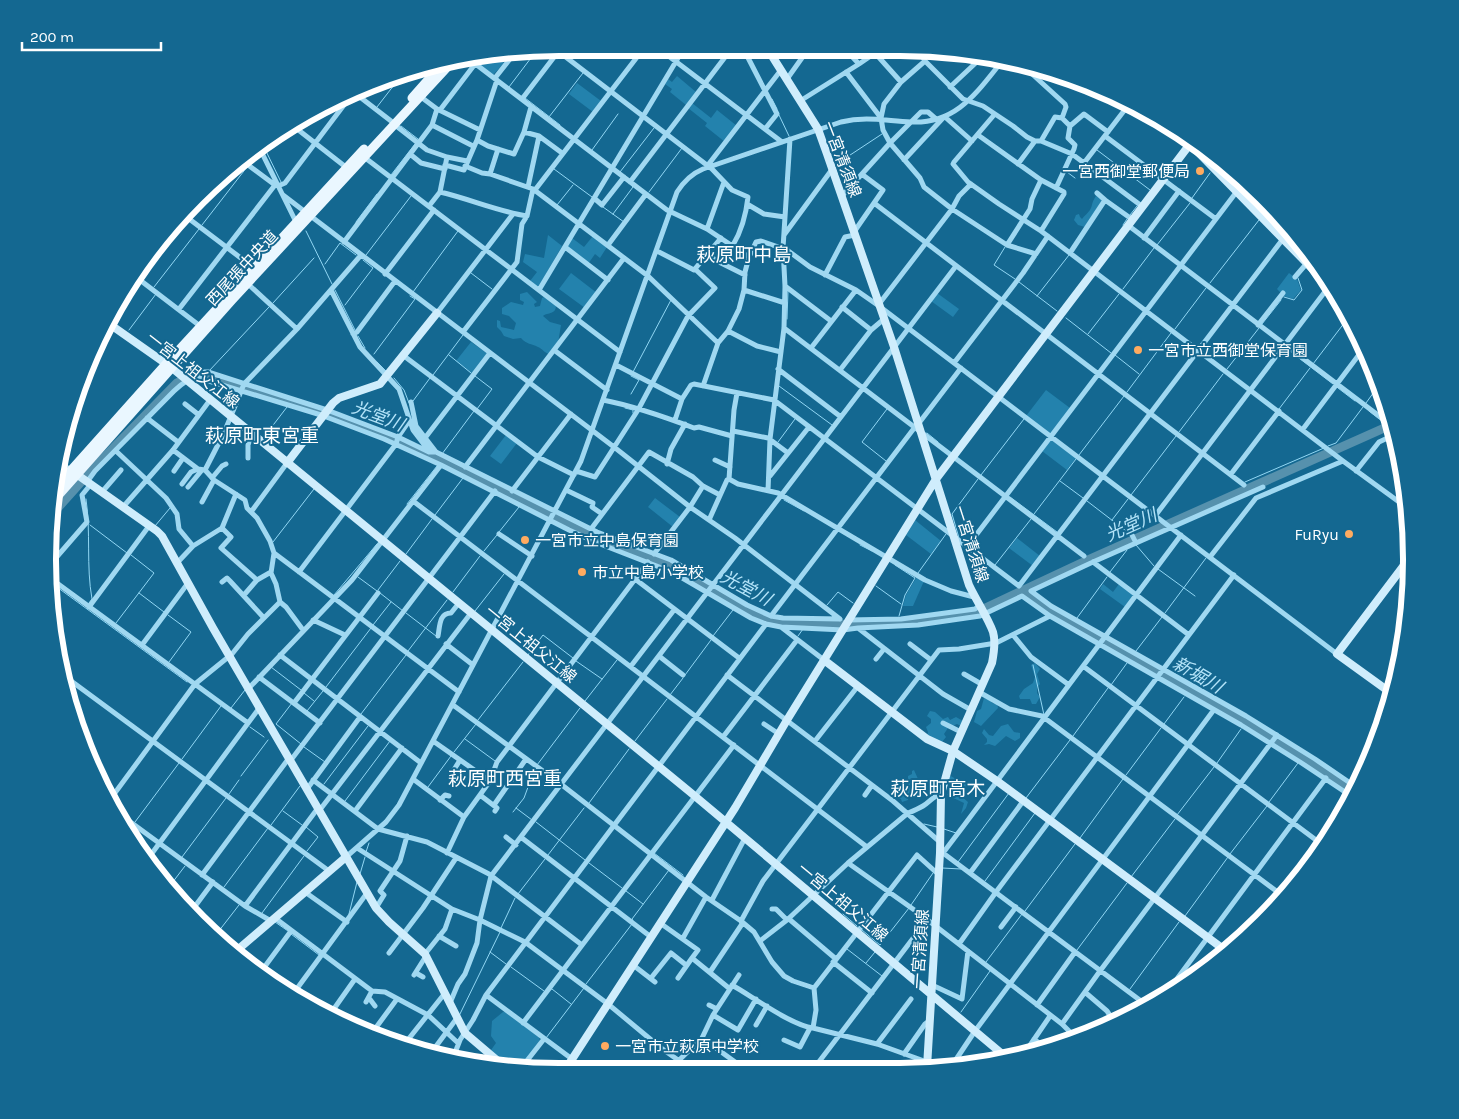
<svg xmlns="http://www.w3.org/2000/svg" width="1459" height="1119" font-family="Karla,'Noto Sans JP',sans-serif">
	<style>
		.green { fill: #2382ad }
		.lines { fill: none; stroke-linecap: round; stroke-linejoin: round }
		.stream { stroke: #92d7f4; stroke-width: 1 }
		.river { stroke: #5691ad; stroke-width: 9 }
		.street { stroke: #a0d8f1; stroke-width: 5 }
		.secondary { stroke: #cfedfc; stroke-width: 8 }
		.primary { stroke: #eaf7ff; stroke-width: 9 }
		.poi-dot { fill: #ffab60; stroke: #146891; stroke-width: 2 }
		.labels { text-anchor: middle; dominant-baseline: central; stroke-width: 4; stroke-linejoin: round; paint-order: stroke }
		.street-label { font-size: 16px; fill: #fff; stroke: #146891 }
		.poi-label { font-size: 16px; fill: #fff; stroke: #146891; text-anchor: start }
		.water-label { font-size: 18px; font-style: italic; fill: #b4e4f9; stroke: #146891 }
		.quarter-label { font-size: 19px; fill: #fff; stroke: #146891 }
		.rim { fill: none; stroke: #fff; stroke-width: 6 }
	</style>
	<rect width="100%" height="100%" fill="#146891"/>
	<path class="green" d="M494 56 504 63 493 75 472 59 486 57 490 61Z
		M677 76 696 92 686 105 670 92 672 89 665 84 668 79 672 82Z
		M577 83 601 101 593 112 569 94Z
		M692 103 711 118 717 110 737 126 725 142 705 126 707 123 688 108Z
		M1096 196 1102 200 1085 227 1078 225 1074 220 1076 215 1079 214 1080 217 1082 219C1085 215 1088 213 1090 210 1093 205 1091 203 1096 196Z
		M548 235 562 246 539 286H537L530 281 537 272 523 262 525 254 544 258Z
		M593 236 607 247 600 258 595 254 588 264 566 247 572 238 584 247Z
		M571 273 597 293 585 308 559 289Z
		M1289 273 1297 279 1301 290 1293 299 1284 296 1277 289Z
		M527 292 537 302 534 304 535 307 540 306 542 298 544 297 556 305C556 315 548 312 543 316L550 322 561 325 558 343 549 354C543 352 543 349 538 347 531 343 527 345 521 338L513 339 504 336 501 331 497 327V320L500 321 501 327 514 330 516 323 509 316 502 314V308L511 302 523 305 524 302 520 300V294Z
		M937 293 959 309 953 317 931 301Z
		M471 342 488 354 473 374 456 361Z
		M1046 390 1070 408 1051 433H1049L1026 416Z
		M506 435 517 443 501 464 490 456Z
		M1050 439 1076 458 1067 470 1042 451Z
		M655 498 680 517 673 527 648 507Z
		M915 520 941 541 931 554 906 535Z
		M1017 538 1040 556 1033 566 1009 548Z
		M916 578 924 581 913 606H903L906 595Z
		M1103 584 1113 592 1119 584 1133 594V597L1125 607 1100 589Z
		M1035 663 1040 669 1037 674 1040 684 1037 688V693L1040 697 1036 704H1032L1030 699H1020L1019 696 1024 689 1033 683 1035 677 1031 665Z
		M984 698 991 700 992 703 997 704 998 708 981 726 974 722 977 711 981 709Z
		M930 711 935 712 943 719 948 717 950 720 956 717 963 721 961 726 957 724 948 728 944 734 946 737 942 742 927 736 928 732 926 727 931 723V719L927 716Z
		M1008 724 1014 732 1020 733V738L1015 741 1006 736 995 746 989 744 984 745 987 742V739L982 733 984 729 989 735 993 736 1001 726Z
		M914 770 918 779 919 785 910 792 908 800 902 802 901 799 896 798V795L902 793 903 788 908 785V776L912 774V771Z
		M949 775 961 782 963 781 968 784V786L961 791V796L968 802 966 808 961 814 964 803 947 795 949 792 954 790 955 787 950 781 945 779Z
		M503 1012H506L539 1037 540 1041 523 1067H507L491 1050 496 1043 491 1036 492 1021Z"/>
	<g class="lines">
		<path class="stream" d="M872 48 874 51
			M509 87 537 50
			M525 98 560 125
			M772 99 777 109
			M377 107 401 76
			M779 115 789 136
			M549 117 583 73
			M401 126 418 139
			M264 147 281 182
			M268 149 279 135
			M592 150 618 114
			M1097 150 1150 190
			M250 163 258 151
			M835 165 882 134
			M554 169 592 197
			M620 172 654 128
			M1067 172 1075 178
			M391 175 415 144
			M649 192 682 148
			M1192 198 1210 173
			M557 205 573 185
			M603 207 624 222
			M1263 212 1268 206
			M613 214 633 187 632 186
			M1130 215 1137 206
			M356 222 377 194
			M202 225 247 167
			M1123 225 1127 219
			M306 231 332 284
			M1157 245 1190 203
			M1005 247 994 265 1015 279
			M366 255 411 196
			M1310 260 1311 258
			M325 264 340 243 356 255
			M471 273 492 289
			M1019 282 1057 311
			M1210 283 1259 220
			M154 287 199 229
			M1123 289 1154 248
			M335 290 355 330
			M413 292 458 231
			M1037 296 1069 255
			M1284 297 1294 300 1302 290 1298 278
			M273 303 314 258
			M345 305 373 268 363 260
			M1066 318 1111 353
			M787 319 788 291
			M1262 324 1281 300
			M1175 329 1206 288
			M129 330 156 294
			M1088 334 1119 294
			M358 336 365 348
			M1287 349 1333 384
			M374 354 415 299 410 296
			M449 355 471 373
			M1115 355 1139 374
			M377 362 386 371
			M1313 364 1348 318
			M1227 369 1259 328
			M209 371 269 307
			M633 372 671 300
			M433 375 463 335
			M475 376 492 389 477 409
			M394 378 404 390 409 403
			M779 386 832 425
			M1338 388 1355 401
			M1127 392 1171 333
			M631 394 639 380 631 376
			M413 401 430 378
			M1366 403 1379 385
			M625 408 633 410V413
			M1279 409 1310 368
			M1369 411 1383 422
			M1385 424 1388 426
			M1179 432 1223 374
			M927 433 938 442
			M264 437 287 407
			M778 442 795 419
			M1328 446 1336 443 1363 407
			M442 454 474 411
			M434 455 437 459
			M1079 455 1124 396
			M886 461 862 442 887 409
			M981 475 1024 419
			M1060 481 1083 498
			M1245 482 1324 448
			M1131 495 1176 436
			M1010 497 1057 532
			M86 499C91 532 86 566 92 599L89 603
			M784 500 804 511
			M1087 501 1130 534
			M407 504 437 466
			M1034 514 1076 459
			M435 515 463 478
			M1112 520 1128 499
			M90 525 127 553
			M155 526 170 508
			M499 532 519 507
			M959 538 952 514 978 479
			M273 542 314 489
			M860 545 872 551
			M1136 545 1154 566
			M484 551 497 535
			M406 554 432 519
			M895 565 915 578 905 595 899 616
			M995 565 1031 519
			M1158 569 1195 596
			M1110 572 1127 550
			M918 573 946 534
			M358 577 377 591
			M50 582 187 682
			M876 586 901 604
			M378 590 400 561
			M453 592 480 556
			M139 593 164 612
			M380 593 403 611
			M334 595 377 544
			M827 605 838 592 853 603
			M475 611 504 574
			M406 613 436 636
			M1165 613 1206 558
			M168 615 191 632 169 662
			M1077 618 1107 577
			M116 623 154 573 131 555
			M373 625 391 602
			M713 636 733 610
			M798 636 803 629
			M408 651 447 600
			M1136 651 1162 617
			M528 655 543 635 573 658
			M1130 658 1132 657
			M576 661 602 679
			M1033 665 1044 715
			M271 667 301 690
			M685 675 711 640
			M1111 685 1127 663
			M326 687 371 628
			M1187 691 1189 689
			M304 693 314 701
			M670 695 683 678
			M585 701 617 660
			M292 703 276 724 301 744
			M231 708 245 690
			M307 711 323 691
			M361 714 406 655
			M478 720 523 662
			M1164 724 1184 697
			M1245 724 1247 722
			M250 727 264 737
			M1073 736 1108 688
			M465 739 495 761
			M635 741 667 699
			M304 747 325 762
			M454 752 476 724
			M182 759 221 706
			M1301 759 1303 757
			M1217 763 1241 729
			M537 765 580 708
			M1126 775 1161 728
			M241 776 268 740
			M324 784 368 726
			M428 787 451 756
			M229 794 239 780
			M1026 798 1070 740
			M345 801 390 741
			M1269 802 1298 763
			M589 803 629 749
			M516 808 532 820
			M283 811 302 825
			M513 812 524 798 535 768
			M1177 815 1214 767
			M122 819 132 826
			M135 822 179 763
			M536 822 585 860
			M924 824 937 827
			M271 825 300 786
			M306 827 318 837 307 851
			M944 829 956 833
			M127 832 131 827
			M1080 838 1123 779
			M1322 841 1340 817
			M366 852 369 843
			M654 853 683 875
			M1230 854 1267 806
			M548 855 584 808
			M182 857 226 798
			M958 862 1009 793
			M589 863 622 888
			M942 868 961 869
			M360 874 365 857
			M1131 877 1175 819
			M163 879 195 903
			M985 881 1035 813
			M169 887 185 866
			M224 887 268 828
			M626 891 643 904
			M1283 893 1319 844
			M518 894 545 859
			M911 905 933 873
			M1025 911 1075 844
			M262 913 304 856
			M349 914 357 882
			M843 914 857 926
			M1268 914 1280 897
			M1185 916 1228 857
			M633 921 632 919 669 870
			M275 922 288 931
			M501 928 515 898
			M862 930 880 945 909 908
			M291 934 319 955
			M215 936 239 905
			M847 949 882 976
			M1077 950 1127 883
			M490 952 506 964
			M986 962 1022 914
			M866 963 875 952
			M511 967 544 991
			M586 984 632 924
			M551 989H552L571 1004
			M1130 989 1179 922
			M961 1012 990 971
			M459 1016 500 932
			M546 1038 584 988"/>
		<path class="river" d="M54 512 89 473 177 383C188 377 195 374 207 376L319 411 395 439 584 530 674 567 729 600 764 618 774 621 807 623 860 625 900 623 977 612 1090 559 1391 425
			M1025 590 1044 606 1241 718 1281 742 1354 791"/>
		<path class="street" d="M554 48 712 169 732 190 748 197C746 215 742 230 733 245
			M658 48 782 142
			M743 48 777 114 765 129
			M844 48 859 64
			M918 49 925 61 963 99 983 106 1013 126 1027 137 1035 141H1041L1072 154 1143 207
			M469 59 667 210 707 229 749 257
			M925 61 901 82 884 104 881 118 883 130 890 143 920 178 924 187 952 209 1007 245 1036 254
			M1020 63 1065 104 1066 107 1062 118
			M846 72 881 118
			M495 78 514 54
			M787 79 809 48
			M950 87 982 57
			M356 94 391 121
			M421 97 437 109 480 130
			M522 99 561 48
			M800 101 859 64 875 53 901 82
			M440 110 475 64
			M994 115 954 162 953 164 968 182 999 204 1041 231 1343 461 1406 507
			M945 117 972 141
			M292 125 347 168
			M395 125 427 150 447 157 440 192C470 199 497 211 527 216L533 189
			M432 125 473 146
			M1070 126 1084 114 1108 132
			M524 132 539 136 562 153
			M978 135 1041 180 1064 192V194L1041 231
			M1105 136 1216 219
			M477 140 488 146 514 154 524 132 531 107
			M1041 141 1055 117 1062 118 1070 126 1068 138 1075 145 1074 149 1056 188
			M260 149 296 222
			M410 154 421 163 445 169
			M364 157 620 352
			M447 157 467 161
			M904 160 943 118
			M244 162 275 185
			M1084 163 1130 103
			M1018 164 1035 141
			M445 165 464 170 477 140 497 80
			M708 165 781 70
			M465 166 482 173 490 174 533 189 648 276 718 343
			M490 174 498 149
			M630 182 732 48
			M528 187 539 136
			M535 190 644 48
			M1097 193 1105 200
			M283 195 614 447 690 507 735 538 840 619
			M842 196 890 143 921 112H928L936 119
			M594 198 602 205 624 177
			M874 203 1244 485
			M747 204 764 214 785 217
			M429 206 440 192
			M184 215 254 268
			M1129 226 1391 425
			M707 229 724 182
			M854 232 883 190 863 175
			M784 235 833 168
			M1144 238 1179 191
			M344 242 432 125 437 109
			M608 245 646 194
			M1007 245 1030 209 1032 199 1041 180
			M565 247 608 280
			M657 251 694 270 721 238
			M1070 253 1105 200 1133 220
			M707 254 717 261 745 275
			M385 274 434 210
			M825 275 845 237 855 235
			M136 277 200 326
			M1295 277 1307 263
			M248 284 297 329
			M785 286 831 321
			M331 290 360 347 399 389 413 430 429 451
			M539 290 684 48
			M744 290 785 303
			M879 304 952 209 959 196 971 184
			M842 307 871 330
			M179 309 275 185 278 186 285 183 350 97
			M437 313 513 214
			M1258 325 1283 293
			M784 328 1084 556
			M728 331 757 346 781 352
			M463 332 517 262 522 224 527 216
			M353 334 357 332 395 281
			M811 348 856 290
			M554 350 607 390
			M404 356 538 457 574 475
			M954 363 1023 273 1048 236
			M616 365 682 399
			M778 369 841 417
			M840 370 871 330 884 319
			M182 376 194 372H208L327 410 398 437 429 452H436
			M703 386 718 343 728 331 739 309 744 290 745 272 749 257 756 242 761 241 787 250 810 267 856 290 879 306 1337 654
			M603 400C634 406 665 417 694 428L699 427 732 436
			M411 402 416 426 436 452 597 532 671 560 747 605 771 616 783 618 840 619
			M185 404 199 415
			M147 418 178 442
			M675 420 682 399 691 385 694 384 774 400 1019 586 1289 231
			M919 423 961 368
			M1303 429 1364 348
			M733 431 768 438 788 453
			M224 433 234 437
			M425 438 490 353
			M173 450 198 469 205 470 214 480 245 500 247 508 257 518 270 541 274 553 271 573 276 584 280 602 286 607 303 630
			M116 451 166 498 177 514 179 529 193 546 177 563
			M248 458V445L252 434
			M715 460 730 467
			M60 463 71 470
			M667 464 671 449 685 424
			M441 465 569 530 595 542 672 572 751 618 766 624 781 627 824 660
			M465 467 624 258
			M205 470 224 433 244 384 297 329 361 255
			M174 471 183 458
			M576 471 595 477 638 410 688 316 715 288 695 269
			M1356 471 1379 442 1394 435
			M1231 474 1279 411
			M770 476 809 427
			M212 478 222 466 226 464
			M729 479 738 484 778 493 925 580 951 591 974 597
			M87 482 95 471 174 391C181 384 189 378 199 378L321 415 384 439 441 465 352 580 249 688
			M182 484 191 472 198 469
			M188 487 202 470
			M1263 487 1093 562 1031 591 1051 606 1246 716 1315 759 1356 787
			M566 490 593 503 592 507 602 514
			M512 491 571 414
			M768 491 770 439 784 328 785 286 783 248 790 139
			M102 492 121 470
			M413 501 867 847
			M202 502 214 480
			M123 507 173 450 210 400
			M251 512 287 463
			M1155 516 1330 285
			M709 520 727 480 729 479 734 410 737 393
			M222 528 231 537 221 548 257 580
			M591 529 649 452 693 477 703 486 720 495
			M499 534 532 556
			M1132 535 1136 543
			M193 546 222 528 236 494
			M967 547 1244 182
			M274 553 459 692
			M654 554 690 507 703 486
			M1210 557 1256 498 1343 461
			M1093 562 1189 635
			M48 567 87 522 82 495 91 484
			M299 572 396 444 398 437 409 421
			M50 578 248 723
			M635 579 739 658
			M222 582 227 578 230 581 264 618
			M244 595 257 580 271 572
			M89 607 149 526
			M771 616 915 427
			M313 620 345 635
			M848 620 901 619 975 609 979 606
			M781 627 843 630 858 628 943 694 971 710
			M858 628 918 625 980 616 1022 596 1050 616 1241 725 1300 762 1351 796
			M1013 635 1031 657 1069 685
			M438 636C440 626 439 613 451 613L459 603
			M446 644 473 665
			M910 644 931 660
			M142 645 188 583
			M280 655 421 763
			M659 656 683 675
			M876 659 884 649
			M631 666 674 610
			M1083 666 1324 846
			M964 674 983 685
			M63 675 329 871
			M727 675 893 801 940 842
			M259 677 320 723
			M979 692 1009 709 1042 716 1283 896
			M294 703 378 593
			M453 705 562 785 706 897 741 921 754 932 772 962 784 976 793 981 814 988
			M943 723 961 732
			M764 724 779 734
			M723 737 797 640
			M433 741 490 781
			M815 741 858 686
			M291 760 495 491
			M452 773 460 760
			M413 779 464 817
			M313 780 378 829 427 842 489 874 582 945
			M307 789 360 717
			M480 795 497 808 495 811
			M865 795 872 785
			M440 800 445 795 449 796
			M109 801 195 684 232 654 248 634 280 602
			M494 805 526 759
			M114 810 245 906 271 921
			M319 811 471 613
			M355 811 402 748
			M506 837 516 845
			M522 838 651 937
			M357 848 452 909 480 920 525 942 608 1004 661 1048 688 1067
			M447 853 464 817 490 781 497 762 648 562
			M940 853H943L965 824 1181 535
			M943 853 1145 1004
			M346 857 386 822 399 805 581 461 677 192C684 181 691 174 703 169L841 122C866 116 886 121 911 122 957 124 977 92 1003 60
			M147 860 260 707
			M848 863 920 914 1062 1024 1076 1038
			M970 873 1024 800
			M202 875 289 758
			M305 892 347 922
			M712 900 745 838
			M245 906 318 808
			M376 908 384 895 380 891 400 861 407 836
			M772 909H776L787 920
			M190 913 213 882
			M275 918 372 991 366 1002
			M789 919 836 959
			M660 923 698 950 692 958 730 989
			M1001 927 1016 907
			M439 936 456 946
			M683 938 706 897
			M760 941 787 920 848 863 908 813C913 811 918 809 923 806 930 802 933 796 941 794
			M959 944 996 892 1234 575
			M389 953 423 908 456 858
			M425 954 445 929 452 909
			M833 962 872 993
			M633 965 655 982
			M710 972 742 924 741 921 763 881 939 650 959 649 996 643 1050 616
			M260 973 291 931
			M416 973 423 977
			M414 975 426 956
			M739 975 713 1015 702 1038 742 1067
			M651 978 671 953 686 965
			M678 978 692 958
			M732 985C753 997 791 1025 813 1028
			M932 985 962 999 968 951
			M372 991 385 992 428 1015 458 1043
			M1086 993 1107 1011 1113 1020
			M293 994 367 893
			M486 995 572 1059
			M1165 995 1326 778
			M369 998 375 1006
			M450 1003 458 984 465 974 477 943 480 920 491 876 956 266
			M709 1005 717 1009
			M1037 1005 1075 952
			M331 1013 355 979
			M713 1015 738 1030 756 999
			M523 1023 734 745
			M1062 1024 1100 971 1277 735
			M756 1025 767 1006
			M372 1033 397 999
			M1034 1039 1046 1049
			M784 1040 800 1047 810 1028
			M877 1044 911 999
			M403 1046 445 993
			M1059 1046 1069 1032
			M1048 1048 1050 1046 1053 1047
			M431 1053 457 1018
			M904 1054 925 1024 929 1021
			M1024 1054 1050 1016
			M453 1058 460 1040 473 1020 486 995 766 624
			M927 1062 877 1044 813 1028 816 1010 814 988 917 855 938 874
			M522 1067 544 1039
			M672 1067 702 1038
			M815 1067 927 920
			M951 1067 975 1031 1213 711"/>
		<path class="secondary" d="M767 48 818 129 827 154 894 347 969 585C976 600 988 618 993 632 996 642 994 653 992 663L953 751 941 794 940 853 927 1067
			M1144 112 1190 144 1334 291
			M108 323 172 368 690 792 1007 1058
			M287 463 333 403 339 398 380 384 437 313
			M72 471 157 531 162 536 213 628 376 908 389 922 425 954 465 1033 505 1067
			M824 660 927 739 953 751 997 781 1226 951
			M1391 693 1337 654 1411 556
			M235 952 346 857
			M567 1067 735 808 787 720 936 479 1190 144"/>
		<path class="primary" d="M412 98 443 63
			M57 486 166 364 364 149
			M56 498 232 300 453 61"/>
	</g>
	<g class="poi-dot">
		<circle cx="1200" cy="171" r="5"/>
		<circle cx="1138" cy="350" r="5"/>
		<circle cx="1349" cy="534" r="5"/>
		<circle cx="525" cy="540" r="5"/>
		<circle cx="582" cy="572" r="5"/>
		<circle cx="605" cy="1046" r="5"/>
	</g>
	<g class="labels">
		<g class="street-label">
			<text transform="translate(842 159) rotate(69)">一宮清須線</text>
			<text transform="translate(242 268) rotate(-47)">西尾張中央道</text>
			<text transform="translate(193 370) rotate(38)">一宮上祖父江線</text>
			<text transform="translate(971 544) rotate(72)">一宮清須線</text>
			<text transform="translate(531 644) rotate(39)">一宮上祖父江線</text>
			<text transform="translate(843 902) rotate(40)">一宮上祖父江線</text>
			<text transform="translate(920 949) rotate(-86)">一宮清須線</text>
		</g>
		<g class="poi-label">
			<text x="1190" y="171" text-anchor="end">一宮西御堂郵便局</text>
			<text x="1148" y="350">一宮市立西御堂保育園</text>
			<text x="1339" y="534" text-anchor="end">FuRyu</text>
			<text x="535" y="540">一宮市立中島保育園</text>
			<text x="592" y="572">市立中島小学校</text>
			<text x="615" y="1046">一宮市立萩原中学校</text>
		</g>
		<g class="water-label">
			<text transform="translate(378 416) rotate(21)">光堂川</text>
			<text transform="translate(1131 525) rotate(-24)">光堂川</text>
			<text transform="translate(746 588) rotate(28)">光堂川</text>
			<text transform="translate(1198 675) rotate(30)">新堀川</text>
		</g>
		<g class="quarter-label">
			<text x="744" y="255">萩原町中島</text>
			<text x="262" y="436">萩原町東宮重</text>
			<text x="505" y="779">萩原町西宮重</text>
			<text x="938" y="789">萩原町高木</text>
		</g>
	</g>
	<path d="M0 0H1459V1119H0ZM559 56H900A503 503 0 0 1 1403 559V560A503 503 0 0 1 900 1063H559A503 503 0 0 1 56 560V559A503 503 0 0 1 559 56Z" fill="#146891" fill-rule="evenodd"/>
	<path class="rim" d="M559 56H900A503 503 0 0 1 1403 559V560A503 503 0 0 1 900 1063H559A503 503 0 0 1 56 560V559A503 503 0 0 1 559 56Z"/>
	<path d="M22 42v8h139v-8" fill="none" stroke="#ffffff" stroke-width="2.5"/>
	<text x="30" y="42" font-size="15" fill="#ffffff" stroke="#146891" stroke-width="4" paint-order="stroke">200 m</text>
</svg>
